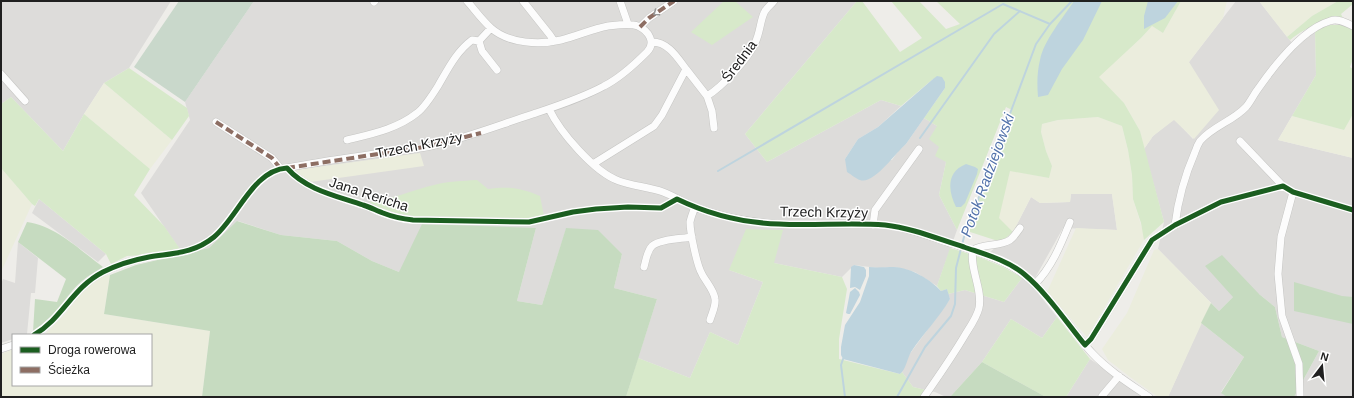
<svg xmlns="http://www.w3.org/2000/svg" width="1354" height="398" font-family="Helvetica,sans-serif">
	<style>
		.residential { fill: #dddcda }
		.farmland { fill: #ebeddd }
		.grass { fill: #d7e9ca }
		.forest { fill: #c6dbc0 }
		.cemetery { fill: #c9d8cb }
		.water { fill: #bed4de }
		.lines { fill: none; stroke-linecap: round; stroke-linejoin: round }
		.stream { stroke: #bed4de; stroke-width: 2 }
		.minor-casing { stroke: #c5c5c3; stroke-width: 8 }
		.minor { stroke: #fcfcfc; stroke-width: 7 }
		.quiet { stroke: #8d6e63; stroke-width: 4; stroke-dasharray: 8 4; stroke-linecap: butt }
		.cycleway-casing { stroke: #fff; stroke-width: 8 }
		.cycleway { stroke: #1b5e20; stroke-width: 5 }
		.oneway { stroke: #999 }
		.labels { text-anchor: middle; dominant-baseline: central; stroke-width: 3; stroke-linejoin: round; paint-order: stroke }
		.street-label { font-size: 14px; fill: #202020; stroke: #fff }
		.water-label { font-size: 15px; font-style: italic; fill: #5272aa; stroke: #fff }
	</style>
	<rect width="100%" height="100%" fill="#eeede9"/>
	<path class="residential" d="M1 1H171L129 68 104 83 84 114 63 151 11 97 1 104Z
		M254 1H857L745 134 767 162 881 100 901 106 878 127 858 139 845 159 892 160 899 150 906 144 924 118 937 126 939 147 946 162 939 195 957 230 937 286 915 272 895 267 878 268 854 265 842 277 774 263 729 270 763 282 738 345 710 332 690 378 638 358 657 299 614 288 622 254 566 229 542 305 517 301 536 228 399 272 372 261 337 241 281 235 238 221 209 248 183 254 141 193 190 120 185 102Z
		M1236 1H1259L1296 48 1315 30 1316 75 1278 140 1353 158V397H1294L1319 351 1282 337 1275 307 1259 294 1233 297 1219 311 1158 249 1164 222 1144 149 1153 136 1174 119 1193 139 1189 62Z
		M1071 194H1112L1117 230 1063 228 1035 278 1017 264 989 253 1013 232 1031 197 1040 203 1070 202Z
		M39 199 106 254 98 262 32 213Z
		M18 242 38 258 35 293H31L27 334 24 335H13V339L1 343V284L3 279 15 283Z
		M1022 278 1033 287 1057 317 1042 338 1011 319 982 362 950 397H946L935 392 913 387 902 372 909 355 950 299 948 294 965 290 1004 302Z
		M1201 323 1244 357 1221 392 1227 397H1168Z
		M1090 359 1144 397H1066Z"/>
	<path class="farmland" d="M1181 1H1227L1223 18 1189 62 1219 110 1194 139 1174 120 1153 136 1144 149 1140 131 1124 103 1098 77 1141 38 1152 26 1163 33Z
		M1259 1H1338L1312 16 1287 37Z
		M104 83 172 140 150 169 84 114Z
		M1353 114V158L1278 140 1292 116 1344 130Z
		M1098 117 1122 126 1128 150 1132 175 1133 199 1145 238 1087 337 1047 292 1076 228 1117 230 1112 194H1071L1070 202 1040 203 1031 197 1013 232 998 218 1010 170 1048 178 1052 166 1046 151 1041 132 1042 124 1058 120Z
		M420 153 424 166 310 182 296 173 295 170Z
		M1 168 32 204 1 272Z
		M1158 249 1211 303 1168 397H1158L1130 377 1108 360 1102 349 1127 313 1154 250Z
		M110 275 104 314 210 331 202 397H1V354L13 349V385H151V335H44L65 314 82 292 101 277Z"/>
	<path class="grass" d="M724 1H735L753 17 712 45 691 32Z
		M857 1H862L900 52 922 38 891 1H919L946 29 960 24 936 1H1181L1163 33 1152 26 1141 38 1099 77 1124 103 1140 131 1164 222 1144 240 1141 223 1133 199 1132 175 1128 150 1122 126 1098 117 1058 120 1042 124 1041 132 1046 151 1052 166 1049 178 1010 171 999 218 1013 232 1001 242 967 231 1012 110 1006 107 957 230 939 195 946 162 935 156 939 147 929 139 937 126 924 118 945 88 933 79 901 106 881 100 767 162 745 134Z
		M1338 1H1353V4L1341 14 1343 18C1320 23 1309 25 1290 40L1287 37 1312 16Z
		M1330 25H1344L1353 29V59L1350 67 1353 69V114L1344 130 1292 116 1316 75 1315 30Z
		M129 68 187 108 189 116 172 140 104 83Z
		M11 97 63 151 84 114 150 169 134 195 164 226 180 249 147 255 127 256 111 264 106 254 39 199 35 206 32 204 1 168V104Z
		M477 180 488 189C509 186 521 188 540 196L544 216 527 220 407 217 381 209 369 202C390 200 413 190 434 185 447 181 463 181 477 180Z
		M746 229 783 230 774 263 842 277 847 289 839 339V359L900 374 902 372 913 387 926 390 920 397H626L638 358 690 378 710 332 738 345 763 282 729 270Z
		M950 248C977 256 999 263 1022 278L1004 302 965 290 948 294 947 289 941 291 937 286Z
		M1057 317 1090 359 1066 397H1046L982 362 1011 319 1042 338Z"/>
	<path class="forest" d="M237 221 281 235 337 241 372 261 399 272 422 224 536 228 517 301 542 305 566 228 598 230 622 254 614 288 657 299 626 397H202L210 331 104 314 110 275 136 265 209 248Z
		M27 222C56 226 80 250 103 267 97 271 89 275 82 281 64 296 55 321 33 332L35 299 57 302 66 279 18 242Z
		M1222 255 1259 294 1275 307 1282 337 1319 351 1294 397H1227L1221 393 1244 357 1201 323 1211 303 1219 311 1233 297 1205 266Z
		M1294 282 1342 296 1353 297V324L1294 311Z
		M982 362 1046 397H950Z"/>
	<path class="cemetery" d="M179 1H254L185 102 134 67Z"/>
	<path class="water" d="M1074 1H1102L1083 40 1062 69 1048 95 1038 97C1037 84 1037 72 1040 60 1044 40 1063 18 1074 1Z
		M1148 1H1178L1165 18 1144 29V16Z
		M937 76 942 77 945 82V88L906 144C896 152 874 185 860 180 856 179 851 174 847 172L845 159 858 139 878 127 933 79Z
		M966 164 975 167 978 169 977 174 965 203 961 207H956C948 191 946 172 966 164Z
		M854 265 864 267 866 270V276L860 290 855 287 850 288 851 267Z
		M869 267C877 268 886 267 894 267 911 268 930 279 941 291L947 289 950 299C939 318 923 334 911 352 907 359 906 369 900 374L843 359 841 355V347L845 325 860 302 869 276Z
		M855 288 859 292 860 295 850 314H848L846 313 850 292Z"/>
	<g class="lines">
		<path class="stream" d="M920 138 994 34 1020 11
			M718 171 1003 4 1050 24
			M843 359 841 365 845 397
			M897 397 925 347 951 316 955 304 956 268 964 237 1036 44 1050 24 1072 1"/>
		<defs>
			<path id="minor" d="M523 1 550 35 554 41
				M620 1 628 24
				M374 2 375 1
				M640 27 649 18 674 1
				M479 41 482 51 497 70
				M686 69 707 96 712 111 714 128
				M1 74 25 101
				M707 96C722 87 748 59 755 43 760 33 760 22 764 13 766 8 771 5 774 1
				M549 109C560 132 594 172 619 181 633 186 649 187 663 192 674 196 684 203 695 207 720 217 750 222 777 224 815 227 855 221 893 226 911 229 929 236 947 242 966 248 985 253 1003 262 1042 279 1065 324 1093 354 1109 371 1130 384 1149 397
				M216 122 272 158 280 168
				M347 140C371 134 397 129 417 113 424 108 433 94 438 86 448 69 456 52 472 40L479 41 491 28
				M1240 141 1283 186
				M593 164 654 126 662 115 686 69C677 57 668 42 652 42
				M287 168C321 161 355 157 389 152 403 150 418 149 431 146 466 138 499 125 533 114 557 106 582 98 604 86 620 78 634 65 647 52 656 43 649 31 638 26 629 23 618 25 608 26 592 29 577 36 561 40 540 45 509 44 491 28 482 20 475 10 467 1
				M1293 192 1281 237 1278 274 1282 316 1299 364 1300 397
				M695 207C693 212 691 217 690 222 690 232 697 266 702 274 706 282 714 290 715 299 716 306 712 313 710 320
				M873 225 875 210 919 149
				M1175 225C1178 200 1185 175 1195 152 1196 149 1198 144 1200 141 1213 126 1233 121 1246 107 1251 101 1254 94 1258 89 1274 66 1302 29 1330 21 1338 18 1346 23 1353 26
				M644 267C646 260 647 251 652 246 660 239 681 239 692 237
				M1035 284C1052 267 1061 244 1070 222
				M34 335C63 318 72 288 103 272 117 265 133 260 149 257 173 253 193 254 214 237 238 217 253 170 287 168 306 190 337 196 363 205 370 207 377 211 383 213 393 217 403 219 413 220L529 222 573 212 596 209 628 207 661 208 677 199
				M1085 345 1091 339 1152 240 1175 225 1221 202 1283 186 1293 192 1353 210
				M1 349 13 345
				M1102 396 1119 376
				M924 397C938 377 952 357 965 335 970 327 977 317 979 308 983 289 969 268 973 250 984 243 999 247 1010 240 1014 237 1017 232 1020 228"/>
		</defs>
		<use href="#minor" class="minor-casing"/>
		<use href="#minor" class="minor"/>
		<path class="quiet" d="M640 27 649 18 674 1
			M216 122 272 158 280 168
			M287 168 430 146 481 133"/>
		<defs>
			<path id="cycleway" d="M34 335C63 318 72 288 103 272 117 265 133 260 149 257 173 253 193 254 214 237 238 217 253 170 287 168 306 190 337 196 363 205 370 207 377 211 383 213 393 217 403 219 413 220L529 222 573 212 596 209 628 207 661 208 677 199C708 214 745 223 779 224 814 226 850 222 885 225 912 228 938 239 964 247 984 254 1007 260 1024 274 1047 293 1066 322 1085 345L1091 339 1152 240 1175 225 1221 202 1283 186 1293 192 1353 210"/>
		</defs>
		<use href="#cycleway" class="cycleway-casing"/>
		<use href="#cycleway" class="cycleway"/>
	</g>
	<defs><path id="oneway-chevron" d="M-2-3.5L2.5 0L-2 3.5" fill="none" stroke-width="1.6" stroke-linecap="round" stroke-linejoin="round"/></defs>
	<use class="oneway" href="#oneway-chevron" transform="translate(656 13) rotate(145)"/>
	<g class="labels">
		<g class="street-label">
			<text transform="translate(739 61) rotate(-53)">Średnia</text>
			<text transform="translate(419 145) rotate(-11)">Trzech Krzyży</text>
			<text transform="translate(369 194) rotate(18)">Jana Rericha</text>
			<text transform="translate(824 212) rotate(1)">Trzech Krzyży</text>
		</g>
		<g class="water-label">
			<text transform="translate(987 175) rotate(-70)">Potok Radziejowski</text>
		</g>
	</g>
	<rect width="1354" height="398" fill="none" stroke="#202020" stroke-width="4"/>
	<rect x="12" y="334" width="140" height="52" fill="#ffffff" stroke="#a6a6a6"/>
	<rect x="20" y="347" width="20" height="6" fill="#1b5e20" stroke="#a6a6a6"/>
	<text x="48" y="354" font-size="12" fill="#202020">Droga rowerowa</text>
	<rect x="20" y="367" width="20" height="6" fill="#8d6e63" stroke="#a6a6a6"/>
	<text x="48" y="374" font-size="12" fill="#202020">Ścieżka</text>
	<g transform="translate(1322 366) rotate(16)" stroke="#ffffff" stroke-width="3" paint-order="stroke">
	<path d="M0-3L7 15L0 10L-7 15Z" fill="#202020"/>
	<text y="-6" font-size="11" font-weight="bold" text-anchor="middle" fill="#202020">N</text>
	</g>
</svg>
